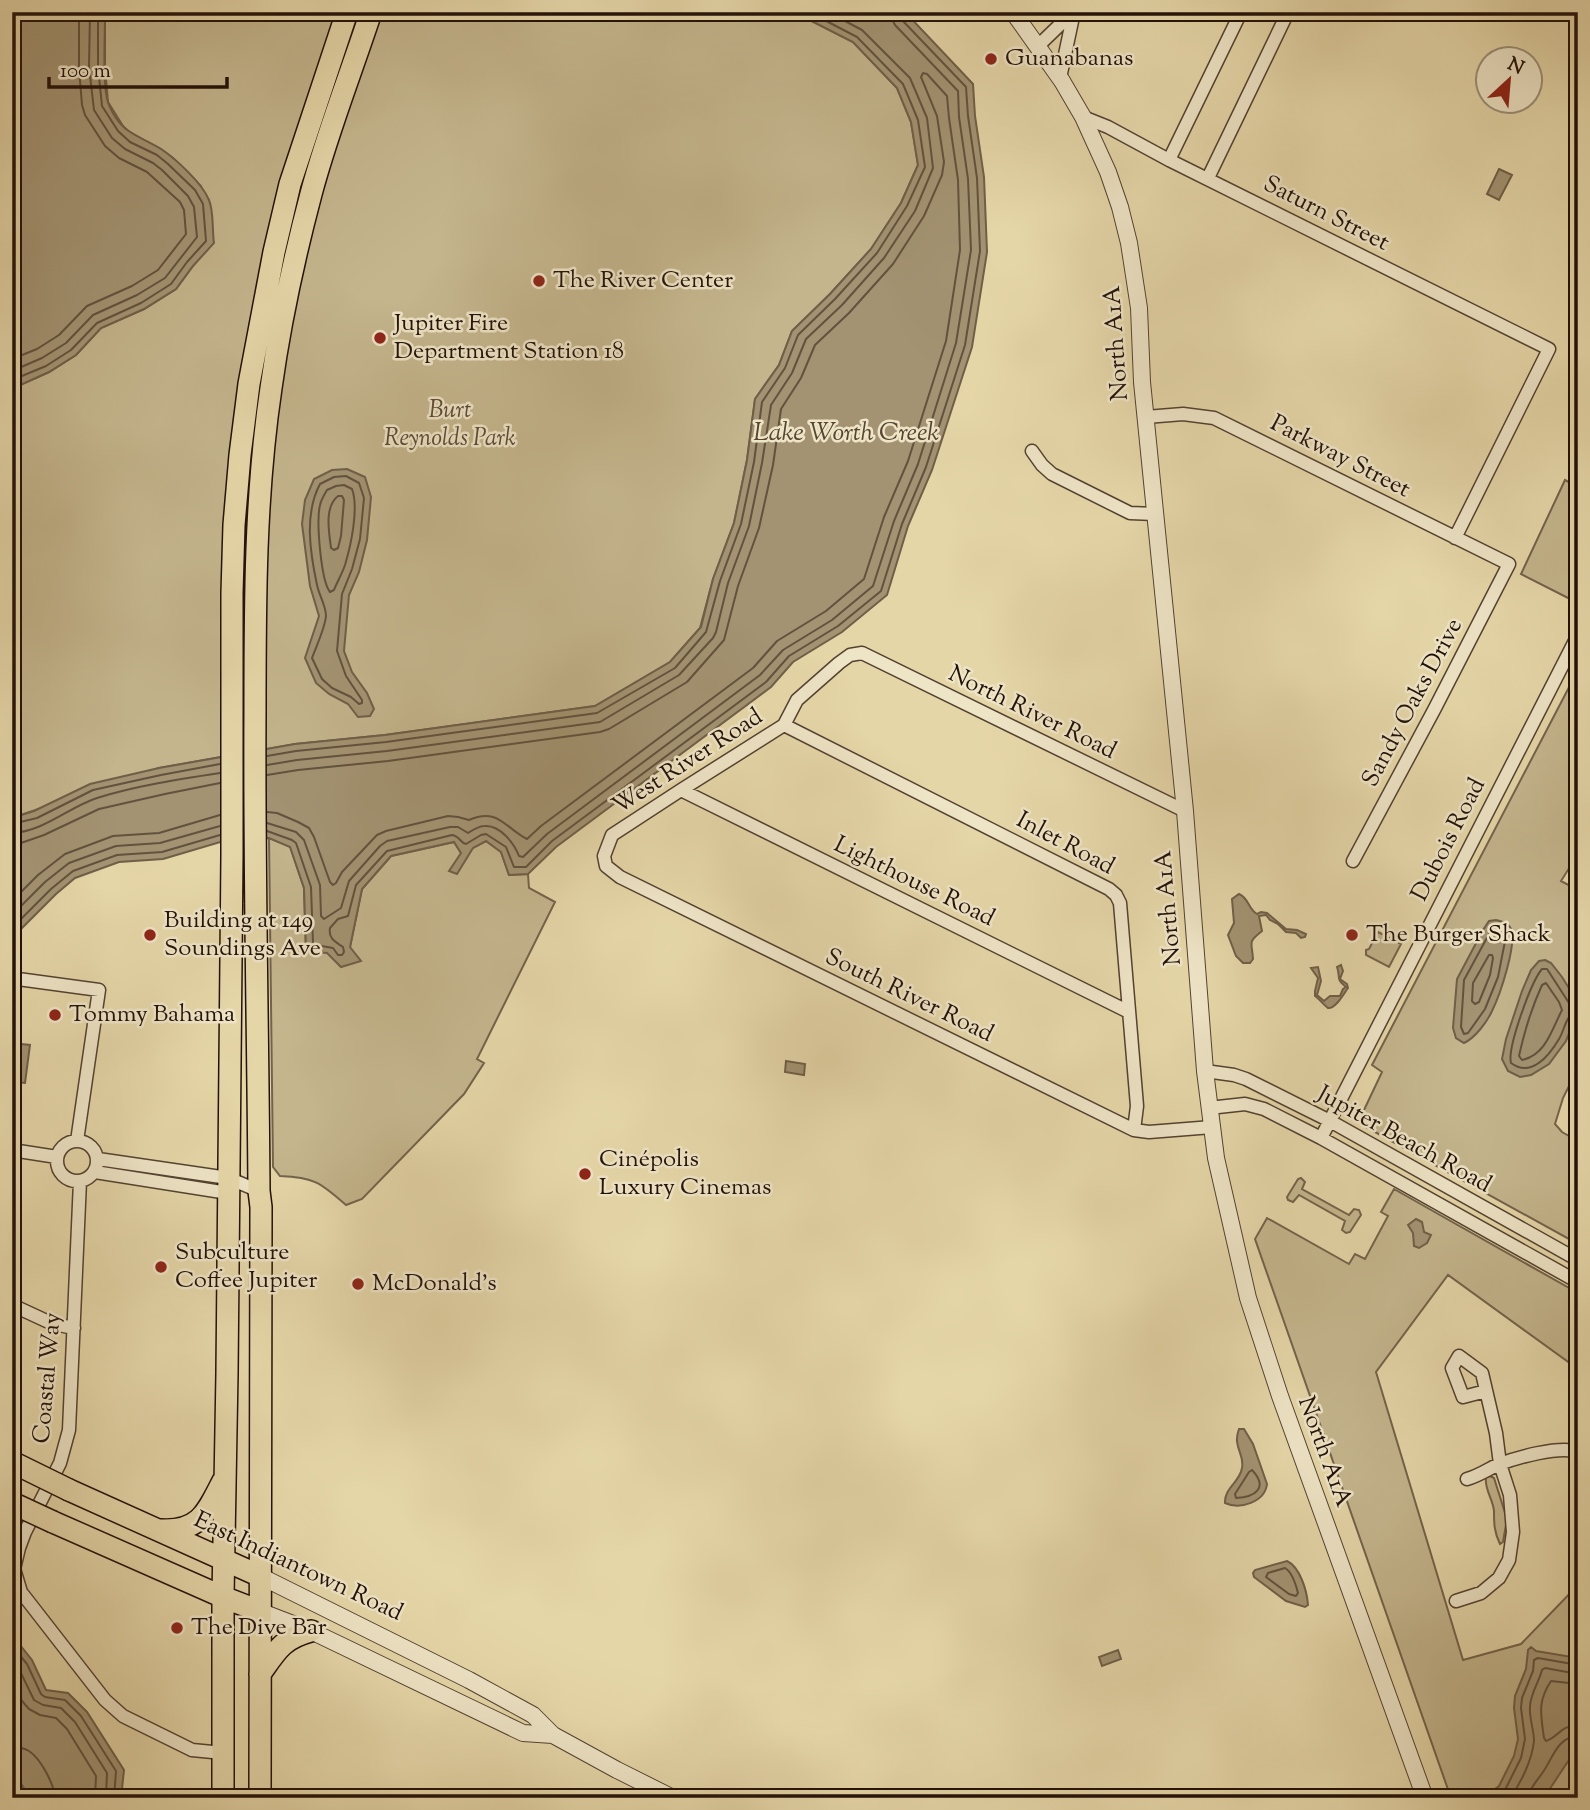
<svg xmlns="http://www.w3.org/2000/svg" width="1590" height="1810" font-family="'Sorts Mill Goudy',serif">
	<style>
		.green { fill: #c4b58d; stroke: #73634b; stroke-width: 2 }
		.water { fill: #a39372; stroke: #6f5f48; stroke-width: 2 }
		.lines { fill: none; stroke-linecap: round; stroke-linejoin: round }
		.shore { stroke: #62523e; stroke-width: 2 }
		.minor-casing { stroke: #534231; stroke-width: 15 }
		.tertiary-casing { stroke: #534231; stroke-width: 18 }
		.primary-casing { stroke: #221109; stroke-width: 24 }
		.minor { stroke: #eee4c6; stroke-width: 12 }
		.tertiary { stroke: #eee4c6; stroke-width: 16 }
		.primary { stroke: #e5d6a8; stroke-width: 21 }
		.primary-bridge-casing { stroke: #221109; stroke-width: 24; stroke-linecap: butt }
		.primary-bridge { stroke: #e5d6a8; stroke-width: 21 }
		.poi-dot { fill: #8f2418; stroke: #eee4c6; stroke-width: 2.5 }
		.labels { text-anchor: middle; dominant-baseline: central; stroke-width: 5; stroke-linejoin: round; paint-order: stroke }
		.poi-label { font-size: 24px; fill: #221109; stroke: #eee4c6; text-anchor: start }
		.street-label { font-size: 24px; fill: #221109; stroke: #eee4c6 }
		.park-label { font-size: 24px; font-style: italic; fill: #5b4a37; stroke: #eee4c6 }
		.water-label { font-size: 26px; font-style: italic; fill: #564533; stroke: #eee4c6 }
	</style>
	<rect width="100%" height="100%" fill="#e5d6a8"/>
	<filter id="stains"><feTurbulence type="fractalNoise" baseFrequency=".00286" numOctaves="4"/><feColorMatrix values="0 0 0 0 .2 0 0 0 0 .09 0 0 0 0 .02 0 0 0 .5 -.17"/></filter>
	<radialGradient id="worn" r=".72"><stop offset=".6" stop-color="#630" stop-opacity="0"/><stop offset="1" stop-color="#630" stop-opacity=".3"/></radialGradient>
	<path class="green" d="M110 12H794L853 42 897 88 911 122 918 165 901 203 871 249 830 294 792 331 779 365 755 399 747 460 734 523 713 579 700 628 670 662 595 706 385 735 295 744 159 768 12 818V391L20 385 49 372 76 355 101 328 144 309 176 289 193 266 201 186 173 158 161 149 133 136 123 126 108 102 105 67V18Z
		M1565 480 1578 487V603L1521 574Z
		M1578 670V854L1561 881 1578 890V1068L1563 1098 1555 1124 1562 1132 1578 1141V1244L1366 1127 1364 1110 1382 1072 1372 1065Z
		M269 838 290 846 304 888 306 950 350 947 362 889 391 856 454 842 461 853 486 841 501 852 509 875 528 874 529 888 555 902 477 1059 484 1063 464 1094 362 1199 346 1205C321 1183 314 1177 280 1176L273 1167Z
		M1378 932 1401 944 1389 967 1366 955V950L1369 949Z
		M1301 1178 1305 1182 1302 1189 1349 1215 1354 1209 1359 1210 1361 1215 1350 1232 1346 1233 1342 1230 1345 1221 1299 1195 1293 1202 1288 1200 1287 1197 1298 1179Z
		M1394 1189 1578 1293V1369L1448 1275 1376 1372 1463 1660 1521 1644 1578 1585V1798H1451L1255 1239 1267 1218 1349 1264 1355 1254 1365 1259 1388 1216 1381 1212Z
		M1490 1476 1494 1478 1507 1519 1503 1542 1500 1544C1494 1532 1494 1523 1494 1511 1493 1499 1484 1489 1486 1477Z
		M12 1769 30 1798H12Z"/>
	<path class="water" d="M12 12H110L105 18C105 38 102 89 109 105 122 135 137 134 161 149 176 159 202 183 209 200 214 212 212 230 214 243L193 266 176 289 144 309 101 328 76 355 49 372 20 385 12 391Z
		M794 12H905L973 84 975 116 984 177 987 252 972 347 932 470 908 526 887 595 842 632 793 662 771 687 556 847 528 874 509 875 501 852 486 841 473 848 457 874 449 871 461 853 454 842 391 856 362 889 350 947 361 961 341 967 327 953 306 951 304 888 290 847 269 838 227 840 163 859 119 862 75 878 56 894 12 938V818L34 811 90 784 159 768 295 744 385 735 595 706 670 662 701 627 713 579 734 523 747 460 755 399 779 365 792 331 830 294 871 249 901 203 918 165 911 122 897 88 853 42Z
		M1499 169 1512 175 1499 200 1487 194Z
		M347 469 365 477 371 497 367 540 359 572 349 595 344 651 352 672 367 693 374 709 370 716 358 717 348 704 329 694 316 683 305 658 319 616 310 586 302 524 305 500 314 479 332 470Z
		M1239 894C1249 898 1248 909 1257 914L1261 912 1267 913 1286 929 1297 930 1306 934 1305 937 1301 938 1296 933 1286 932 1278 924 1270 920 1266 915 1259 916 1262 931C1247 943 1252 941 1253 959L1250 963H1243L1236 956 1228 935 1234 923 1232 899Z
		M1496 920C1501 921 1507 923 1510 927 1519 941 1499 997 1492 1011 1487 1022 1475 1038 1464 1043L1456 1038 1453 1028 1457 979 1483 930 1489 921Z
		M1545 960 1551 963 1562 977 1574 996 1577 1014 1566 1041 1549 1064 1531 1075 1520 1077 1508 1071 1502 1059 1506 1039 1522 991 1531 970 1539 961Z
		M1341 965 1343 971 1340 979 1347 984 1348 988C1344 993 1336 1009 1328 1008 1326 1007 1318 998 1315 996V991L1318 978 1311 968 1318 967 1321 981 1317 995 1324 1001 1330 996H1340L1343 989 1346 987C1335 978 1341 978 1337 967Z
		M21 1044 30 1045 25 1083 16 1082Z
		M786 1061 805 1064 804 1075 785 1072Z
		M1416 1219 1422 1222 1424 1232 1431 1235 1427 1243 1419 1248 1414 1246 1413 1233 1408 1225Z
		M1239 1429H1244L1253 1444 1267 1484C1265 1502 1240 1510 1225 1503 1224 1488 1240 1482 1242 1468 1245 1454 1232 1447 1239 1429Z
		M1287 1561C1300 1567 1307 1591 1308 1605L1305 1607 1286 1601 1254 1577 1253 1573 1255 1570Z
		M12 1635 32 1660 46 1690 68 1693 87 1712 124 1770 121 1798H30L12 1769Z
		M1531 1647 1536 1651 1578 1658V1749C1564 1764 1556 1782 1543 1798H1483L1499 1786 1514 1756 1518 1739 1514 1708 1515 1696 1526 1669 1528 1650Z
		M1118 1650 1121 1659 1102 1666 1099 1657Z"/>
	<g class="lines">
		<path class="shore" d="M12 359 37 349 59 335 87 306 132 286 158 270 186 234 184 210 180 202 147 172 119 158 105 146 85 115 82 105 79 68V12
			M12 371 42 358 66 343 93 315 137 295 165 278 197 237 194 207 188 196 162 170 153 163 125 149 112 138 94 110 89 67 90 12
			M12 382 17 378 46 366 71 350 97 323 141 303 171 284 187 262 206 241 203 204 195 190 168 164 157 155 130 142 118 131 102 106 98 67V18L101 12
			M346 476 359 483 364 498 360 539 352 569 342 594 337 651 346 676 362 700V703L359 704 351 697 332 688 322 679 312 658C316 647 325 628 326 616 326 606 319 595 317 585 310 552 304 514 320 484L334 477Z
			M344 485 352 489C359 508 351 545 345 565 342 574 337 582 334 590L330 592C321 581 316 521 320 505 321 500 324 495 327 490L336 486Z
			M338 496H342L344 500 341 536 338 548 334 550 331 548C329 532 324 507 338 496Z
			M267 756 296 751 386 742 597 713 675 668 706 632 720 581 741 524 754 462 762 402 785 368 798 335 835 299 877 253 907 206 925 167 918 120 903 84 857 37 809 12
			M267 765 297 760 387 751 600 722 679 675 713 638 716 632 728 583 749 526 762 463 771 405 792 373 806 339 842 305 884 258 915 211 933 168 927 118 910 78 862 30 828 12
			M267 775 298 770 388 761 600 732 609 729 687 682 724 640 738 586 759 528 773 465 781 409 801 378 815 345 849 313 893 264 924 216 942 175 944 162 937 116 921 77 923 73 927 74 947 96 949 118 958 180 960 250 946 341 908 461 884 517 864 579 826 611 777 641 753 668 541 826 527 839C505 828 498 807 469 820L458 817 448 816 386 831 377 835 342 872 336 883 333 885 330 882 314 837 309 828 298 822 277 813 267 812
			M267 823 296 832 304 840 320 885 321 916 324 919 341 908 349 881 380 846 387 841 450 827H458L468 833C473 830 478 826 485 826 500 825 514 843 519 856L523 857 547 834 760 675 783 650 832 620 873 586 894 521 918 464 956 343 971 250 968 179 959 117 958 91 895 25 892 19 891 12
			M12 824 37 818 93 790 161 775 220 764
			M267 831 292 840 296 843 311 887 313 943 316 945 333 948 338 955H342L344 952 343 947C336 942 328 939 330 928L338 919 348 916 356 885 387 851 452 835C460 836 460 843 466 844L481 835 486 834 506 847 514 867H526L552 841 766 682 789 656 838 626 881 591 902 524 926 467 965 345 980 251 977 178 968 116 966 87 902 20 900 12
			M12 833C43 832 69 807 97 798 135 786 180 779 220 773
			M12 844 21 843 44 835 99 809 165 794 220 783
			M12 901 38 875 65 854 113 836 159 833 220 815
			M12 915 45 882 69 863 116 846 160 843 220 826
			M1496 927 1504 931 1506 936 1498 977 1485 1009 1468 1033 1464 1034 1461 1027 1464 980 1489 934Z
			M12 928 51 889 73 871 117 855 162 852 220 835
			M1489 955H1492L1493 958 1490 975 1479 1002 1475 1004 1472 1001 1473 983Z
			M1546 983 1559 1002 1562 1010C1552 1029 1546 1055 1522 1060L1519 1056C1524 1033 1532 1007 1542 985Z
			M1578 1006 1576 1007 1569 1003 1547 969H1542C1531 982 1507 1048 1511 1063 1531 1078 1549 1056 1559 1039 1565 1029 1565 1017 1576 1011L1578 1012
			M1252 1470C1269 1488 1255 1497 1236 1498L1235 1494 1249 1472Z
			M1285 1568C1292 1572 1296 1585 1298 1593L1296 1596 1289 1594 1266 1577 1268 1573Z
			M12 1646 27 1664 41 1694 45 1697 65 1700 81 1716 116 1771 114 1798
			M12 1660 19 1669 34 1700 43 1705 61 1708 75 1722 107 1773 106 1798
			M12 1679 22 1701 29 1709 40 1715 56 1718 67 1729 96 1776 95 1798
			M1578 1684 1551 1681C1537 1702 1541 1715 1544 1738L1546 1741C1559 1737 1559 1726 1578 1725
			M12 1747C19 1747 24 1748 29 1751 41 1759 54 1784 55 1798
			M1495 1798 1505 1790 1521 1758 1525 1739 1521 1708 1522 1698 1533 1671 1534 1660 1538 1658 1578 1665
			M1510 1798C1521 1783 1532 1760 1534 1741 1534 1730 1529 1718 1530 1707 1530 1694 1539 1682 1542 1670L1545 1668 1578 1674
			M1529 1798C1530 1787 1537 1781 1543 1772 1553 1758 1557 1737 1578 1736"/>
		<defs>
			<path id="minor" d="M1038 46 1072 13
				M1060 78 1074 12
				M1083 117 1108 127 1169 160 1549 349 1455 538
				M1169 160 1241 12
				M1208 178 1288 12
				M1146 417 1183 414 1214 418 1509 564 1434 710 1353 861
				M1032 451 1042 465 1052 474 1130 513 1155 514
				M784 725 1109 889 1116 895 1120 903 1137 1106 1134 1130
				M681 790 1129 1012
				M1185 811 862 653 850 655 839 663 797 700 784 725 681 790 612 835 604 856 606 866 620 877 1134 1130 1149 1132 1212 1127
				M12 979H18L99 990 77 1141
				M1205 1071 1234 1075 1246 1079 1330 1121 1578 1260
				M1209 1108 1245 1104 1264 1109 1321 1138 1578 1282
				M1321 1138 1578 635
				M57 1161a20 20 0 1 1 40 0a20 20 0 1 1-40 0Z
				M12 1150 57 1157
				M98 1159 228 1178 259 1191
				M95 1172 228 1193
				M80 1181 69 1430 60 1463 25 1532 19 1548 14 1569 21 1592 105 1700 123 1716 192 1750 223 1753
				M12 1305 53 1324 74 1328
				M1467 1479C1478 1476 1487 1470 1497 1465 1515 1458 1560 1445 1578 1452
				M1456 1601 1481 1593 1499 1578 1509 1560 1513 1532 1510 1495 1500 1464 1496 1433 1482 1373 1459 1356 1452 1368 1463 1397 1486 1391"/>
			<path id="tertiary" d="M1013 12 1062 81 1083 117 1108 172 1120 207 1129 243 1139 308 1142 382 1185 811 1205 1071 1216 1158 1248 1298 1280 1396 1425 1798
				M260 1576 469 1680 533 1715 553 1735 617 1770 673 1798
				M259 1611 311 1631 523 1733 553 1735"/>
			<path id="primary" d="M69 1490 260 1576
				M53 1522 223 1597 259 1611
				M161 1530C200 1532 207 1512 223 1481
				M260 1674C277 1650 282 1639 311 1631
				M223 1798V1597L227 1373 232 855V593L234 525 240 455 249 384 274 252 290 184 347 12
				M260 1798 261 1207 259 1191C258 1031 254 871 255 711 255 603 255 495 271 388 280 323 294 258 311 194 327 133 351 73 371 12"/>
		</defs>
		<use href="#minor" class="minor-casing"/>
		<use href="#tertiary" class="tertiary-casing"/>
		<use href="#primary" class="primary-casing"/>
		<use href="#minor" class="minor"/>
		<use href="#tertiary" class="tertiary"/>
		<use href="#primary" class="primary"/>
		<defs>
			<path id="primary-bridge" d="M12 1462 69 1490
				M12 1503 53 1522"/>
		</defs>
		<use href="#primary-bridge" class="primary-bridge-casing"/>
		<use href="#primary-bridge" class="primary-bridge"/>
	</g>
	<g class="poi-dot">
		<circle cx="991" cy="59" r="7"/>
		<circle cx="539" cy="281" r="7"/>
		<circle cx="380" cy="338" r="7"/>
		<circle cx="150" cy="935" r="7"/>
		<circle cx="1352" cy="935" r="7"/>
		<circle cx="55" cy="1015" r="7"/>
		<circle cx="585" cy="1174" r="7"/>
		<circle cx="161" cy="1267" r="7"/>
		<circle cx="358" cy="1284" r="7"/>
		<circle cx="177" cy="1628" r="7"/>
	</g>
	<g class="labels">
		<g class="poi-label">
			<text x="1005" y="59">Guanabanas</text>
			<text x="553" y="281">The River Center</text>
			<text x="394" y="324">Jupiter Fire<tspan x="394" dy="28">Department Station 18</tspan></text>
			<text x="164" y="921">Building at 149<tspan x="164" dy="28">Soundings Ave</tspan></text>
			<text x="1366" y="935">The Burger Shack</text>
			<text x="69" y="1015">Tommy Bahama</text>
			<text x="599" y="1160">Cinépolis<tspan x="599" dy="28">Luxury Cinemas</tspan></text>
			<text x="175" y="1253">Subculture<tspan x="175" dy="28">Coffee Jupiter</tspan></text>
			<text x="372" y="1284">McDonald's</text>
			<text x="191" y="1628">The Dive Bar</text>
		</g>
		<g class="street-label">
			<text transform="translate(1326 214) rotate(27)">Saturn Street</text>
			<text transform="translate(1117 343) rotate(-94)">North A1A</text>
			<text transform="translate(1340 457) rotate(27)">Parkway Street</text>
			<text transform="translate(1413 703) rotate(-62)">Sandy Oaks Drive</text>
			<text transform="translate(1032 713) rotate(26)">North River Road</text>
			<text transform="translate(688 762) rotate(-33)">West River Road</text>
			<text transform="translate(1449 840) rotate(-63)">Dubois Road</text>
			<text transform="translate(1065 844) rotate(28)">Inlet Road</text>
			<text transform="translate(914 882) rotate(26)">Lighthouse Road</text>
			<text transform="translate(1169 908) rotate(-95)">North A1A</text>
			<text transform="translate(909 996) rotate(26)">South River Road</text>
			<text transform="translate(1404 1140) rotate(29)">Jupiter Beach Road</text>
			<text transform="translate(48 1378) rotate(-85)">Coastal Way</text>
			<text transform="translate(1324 1452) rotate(70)">North A1A</text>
			<text transform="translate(298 1567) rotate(25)">East Indiantown Road</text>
		</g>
		<g class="park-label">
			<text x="450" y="411">Burt<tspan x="450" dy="28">Reynolds Park</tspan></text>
		</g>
		<g class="water-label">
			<text x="846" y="433">Lake Worth Creek</text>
		</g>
	</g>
	<rect width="1590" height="1810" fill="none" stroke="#e5d6a8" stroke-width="42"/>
	<rect x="14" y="14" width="1562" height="1782" fill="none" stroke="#221109" stroke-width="3.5"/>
	<rect x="21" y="21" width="1548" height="1768" fill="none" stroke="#221109" stroke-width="2"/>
	<g transform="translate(1509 80) rotate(26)"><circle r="33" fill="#eee4c6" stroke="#9c907a" stroke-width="2"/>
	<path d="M0-5L12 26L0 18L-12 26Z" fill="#8f2418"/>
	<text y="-10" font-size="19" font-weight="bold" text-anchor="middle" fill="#221109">N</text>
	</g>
	<path d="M49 77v10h178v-10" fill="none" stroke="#221109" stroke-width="3.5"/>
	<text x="60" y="77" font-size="21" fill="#221109" stroke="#eee4c6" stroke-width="5" paint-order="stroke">100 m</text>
	<rect width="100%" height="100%" filter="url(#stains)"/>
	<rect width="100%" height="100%" fill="url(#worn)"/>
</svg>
